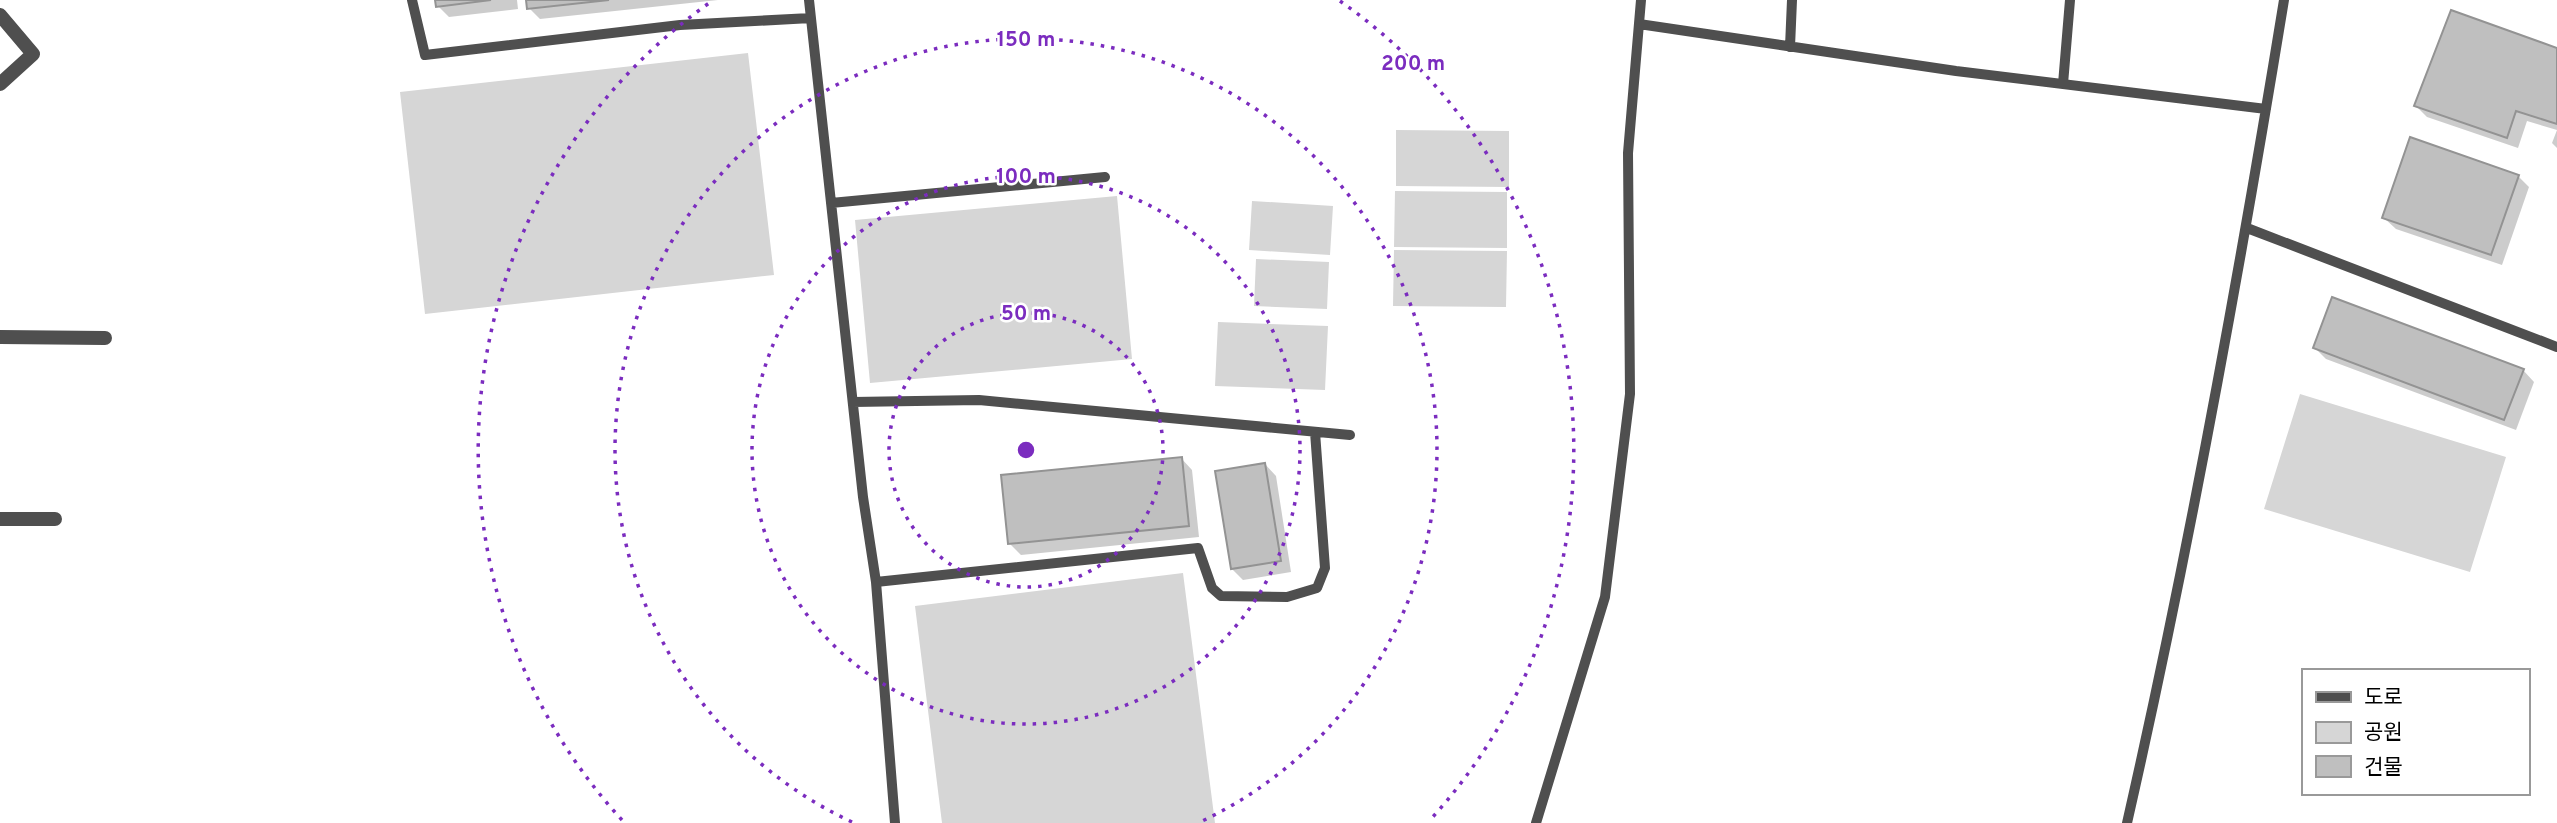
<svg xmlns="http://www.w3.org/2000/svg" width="2557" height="823" font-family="Overpass,'Noto Sans KR',sans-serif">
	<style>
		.green { fill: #d6d6d6 }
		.shadow { fill: #0003 }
		.building { fill: #bfbfbf; stroke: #939393; stroke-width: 2 }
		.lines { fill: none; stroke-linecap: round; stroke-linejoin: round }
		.lane { stroke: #4f4f4f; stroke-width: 10 }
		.street { stroke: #4f4f4f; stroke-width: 14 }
		.ring { fill: none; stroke: #7b2cbf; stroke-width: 3.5; stroke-dasharray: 3.5 7 }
		.centre { fill: #7b2cbf; stroke: #fff; stroke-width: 3.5 }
		.ring-label { font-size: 21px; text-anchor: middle; font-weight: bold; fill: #7b2cbf; stroke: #fff; stroke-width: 5; stroke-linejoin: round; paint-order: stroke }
	</style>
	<rect width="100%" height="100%" fill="#fff"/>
	<path class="green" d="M748 53 774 275 425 314 400 92Z
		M1396 130 1509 131V187L1396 186Z
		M1395 191 1507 192V248L1394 247Z
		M1117 196 1132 359 870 383 855 220Z
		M1252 201 1333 206 1330 255 1249 250Z
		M1394 250 1507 251 1506 307 1393 306Z
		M1256 259 1329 262 1327 309 1254 306Z
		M1218 322 1328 326 1325 390 1215 386Z
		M2300 394 2506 457 2470 572 2264 509Z
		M1183 573 1215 823H942L915 606Z"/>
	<path class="shadow" d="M437 0H517L518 9 449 17 438 6Z
		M528 0H718L540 19 529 8Z
		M2557 50V148L2552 143 2557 130 2527 121 2518 148 2427 117 2416 106Z
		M2518 176 2529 187 2502 265 2396 229 2384 218Z
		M2315 348 2523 370 2534 382 2516 430 2326 359Z
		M1181 458 1192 470 1199 537 1021 555 1010 544Z
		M1265 464 1276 476 1291 572 1243 580 1232 569Z"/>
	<path class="building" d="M435 0H491L436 7Z
		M526 0H609L527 9Z
		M2451 10 2557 48V124L2516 111 2507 138 2414 106Z
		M2410 137 2519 175 2491 255 2382 218Z
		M2332 297 2524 369 2504 420 2313 348Z
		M1182 457 1189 526 1008 544 1001 475Z
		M1265 463 1281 561 1231 569 1215 471Z"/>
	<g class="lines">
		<path class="lane" d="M412 0 425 55 680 25 811 18
			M809 0 863 497 876 582 895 823
			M1639 24 1956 71 2266 109
			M1790 47 1792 0
			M2063 84 2070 0
			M831 203 1105 177
			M2247 228 2557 347
			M853 402 979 400 1350 435
			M876 582 1198 548 1212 588 1221 596 1287 597 1317 588 1325 568 1315 432
			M1536 823 1605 597 1630 394 1628 153 1641 0
			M2127 823C2189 551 2239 276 2284 0"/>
		<path class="street" d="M0 15 33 54 0 84
			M0 337 105 338
			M0 519H55"/>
	</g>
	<g class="ring">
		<circle cx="1026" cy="450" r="137"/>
		<circle cx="1026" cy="450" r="274"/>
		<path d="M852 822A411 411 0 1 1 1200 822"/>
		<path d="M622 820A548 548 0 0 1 712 1M1340 1A548 548 0 0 1 1430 820"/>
	</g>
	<circle cx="1026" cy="450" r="10" class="centre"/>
	<g class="ring-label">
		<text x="1026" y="46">150 m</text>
		<text x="1413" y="70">200 m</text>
		<text x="1026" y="183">100 m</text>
		<text x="1026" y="320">50 m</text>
	</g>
	<rect x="2302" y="669" width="228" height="126" fill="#ffffff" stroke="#999999" stroke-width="2"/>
	<rect x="2316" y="692" width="35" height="10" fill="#4f4f4f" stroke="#999999" stroke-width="2"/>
	<text x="2364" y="704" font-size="21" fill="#000000">도로</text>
	<rect x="2316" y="722" width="35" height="21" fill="#d6d6d6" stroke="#999999" stroke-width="2"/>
	<text x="2364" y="739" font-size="21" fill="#000000">공원</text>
	<rect x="2316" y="756" width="35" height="21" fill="#bfbfbf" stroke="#999999" stroke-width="2"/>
	<text x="2364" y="774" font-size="21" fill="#000000">건물</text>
</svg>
